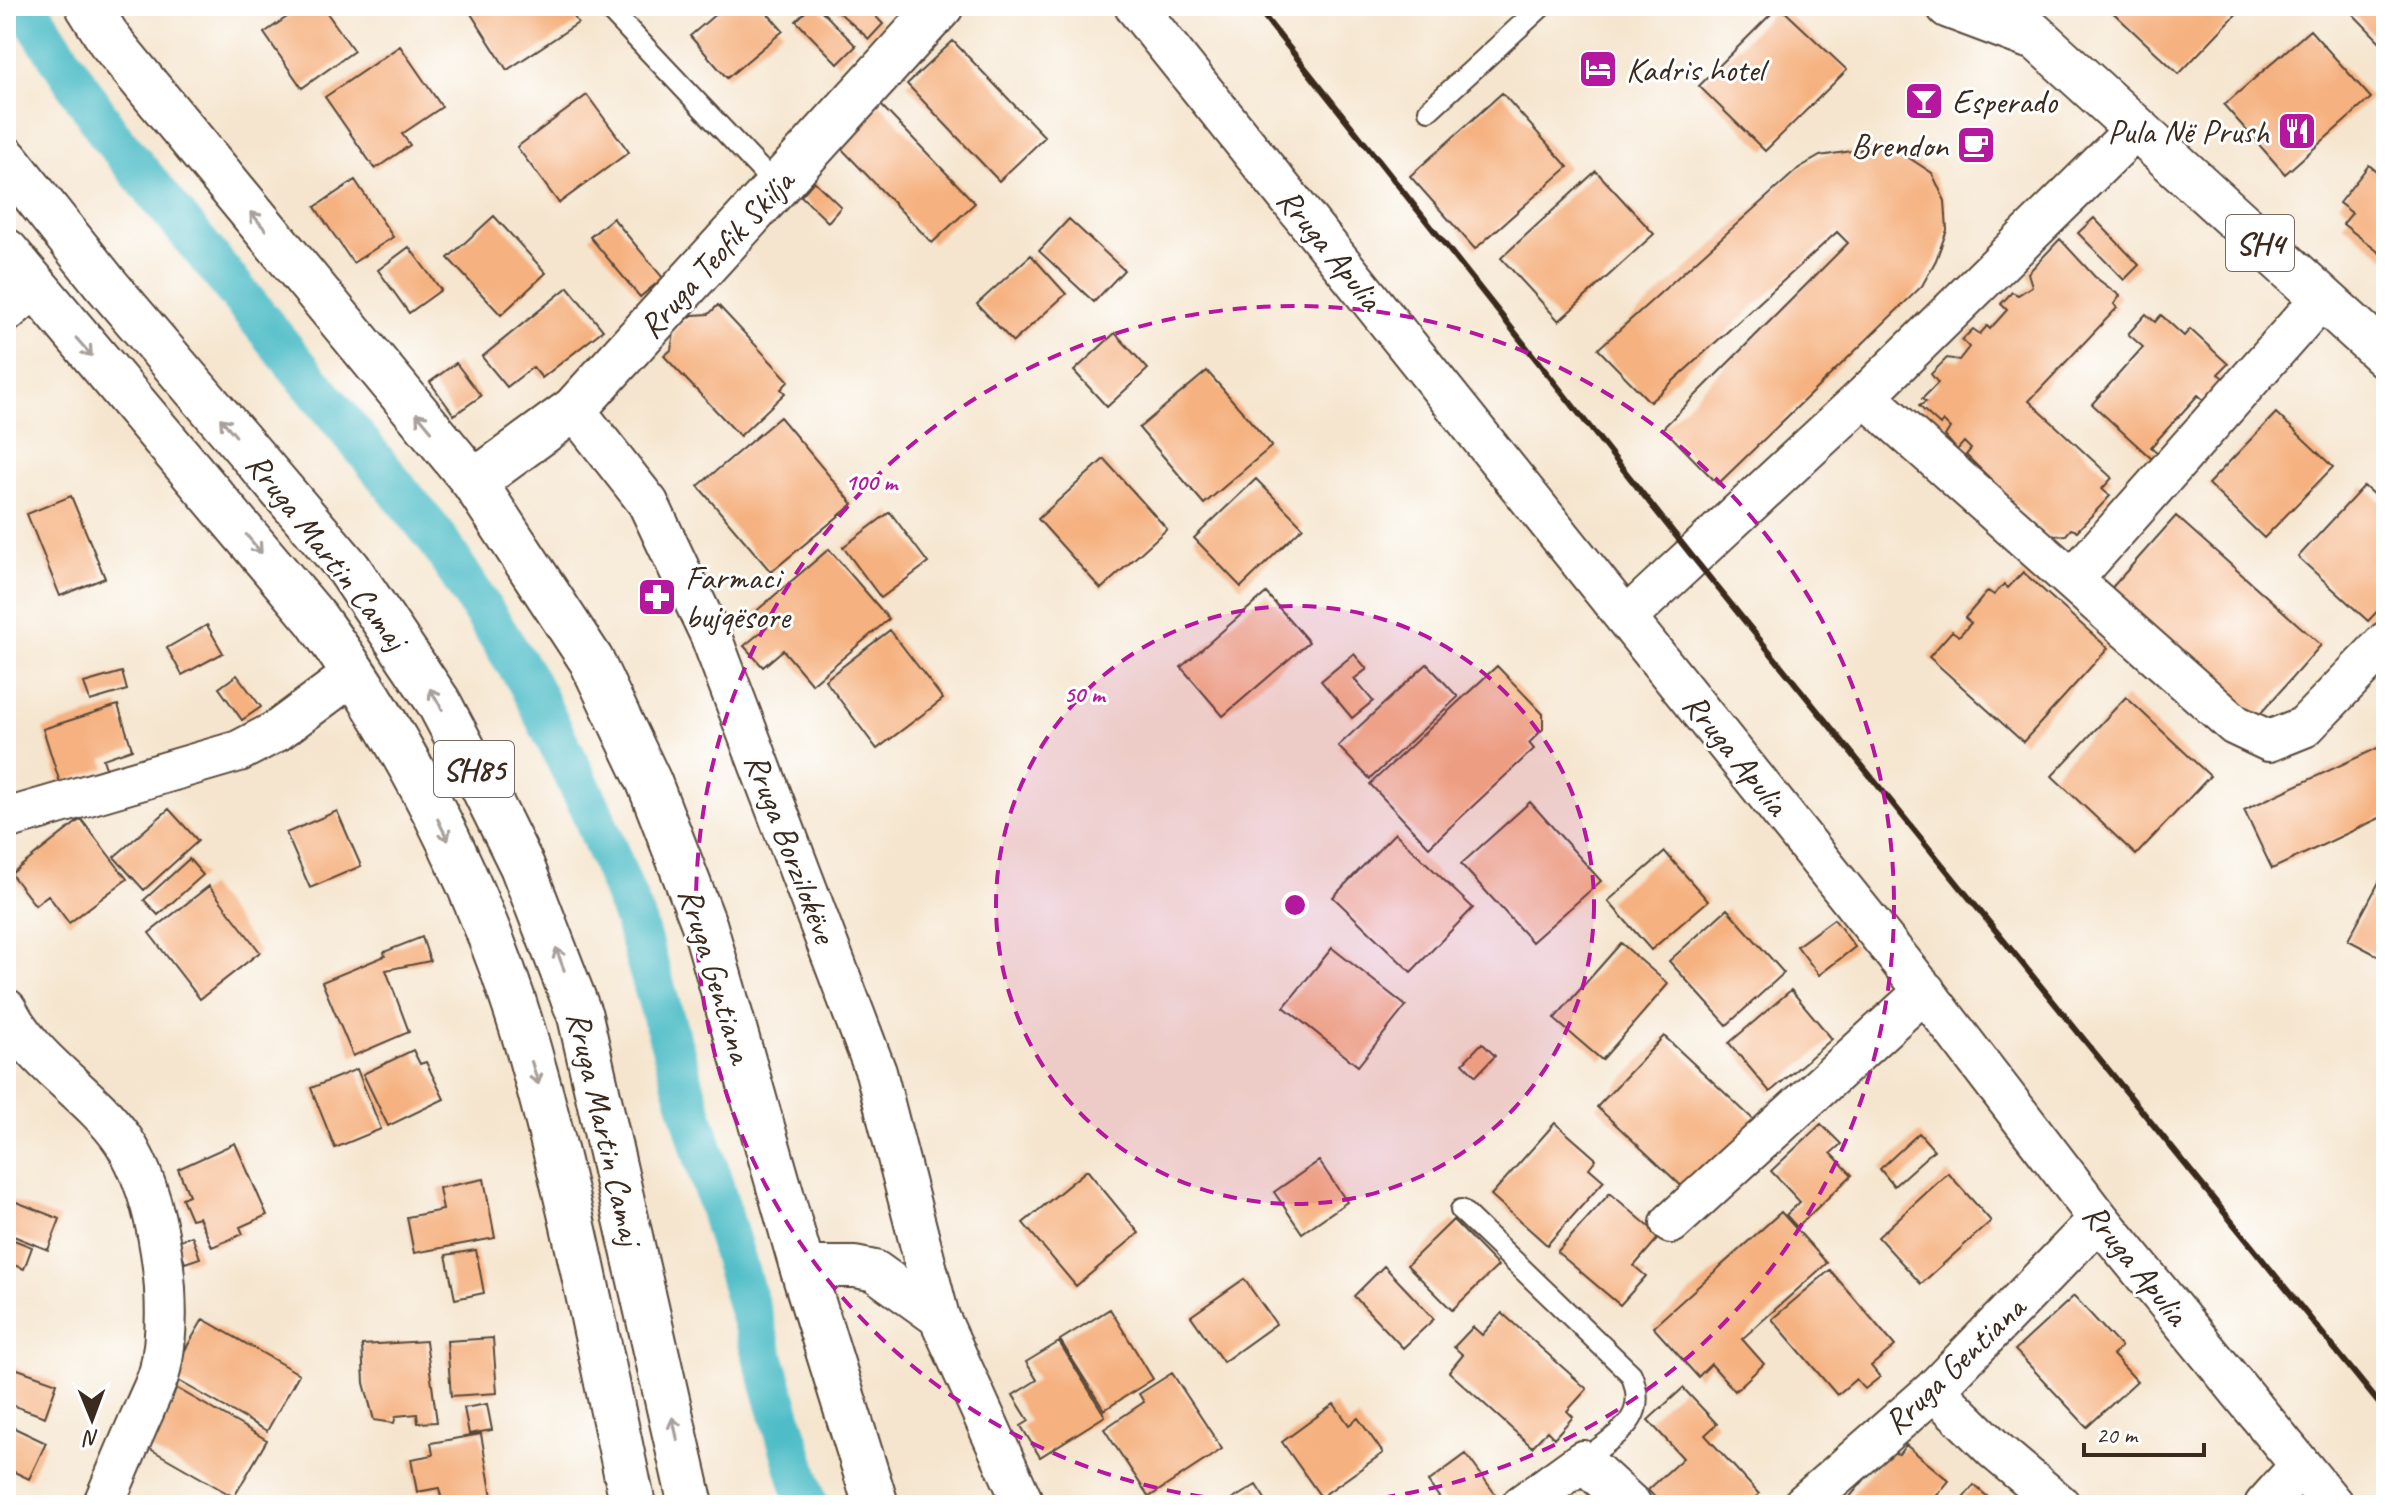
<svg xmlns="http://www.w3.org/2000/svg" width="2392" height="1511" font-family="Caveat,sans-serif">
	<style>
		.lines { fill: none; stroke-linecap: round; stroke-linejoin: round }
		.canal { stroke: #4fbdc7; stroke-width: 42 }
		.building { fill: #f5b17f }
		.service-casing { stroke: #574638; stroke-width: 24 }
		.minor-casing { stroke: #574638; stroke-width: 44 }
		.tertiary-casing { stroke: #574638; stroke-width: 48 }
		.primary-casing { stroke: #574638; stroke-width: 48 }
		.trunk-casing { stroke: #574638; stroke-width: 48 }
		.service { stroke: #fff; stroke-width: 20 }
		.minor { stroke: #fff; stroke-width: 40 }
		.tertiary { stroke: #fff; stroke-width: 44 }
		.primary { stroke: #fff; stroke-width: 44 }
		.trunk { stroke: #fff; stroke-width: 44 }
		.rail { stroke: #3b2a1e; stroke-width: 6 }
		.oneway { stroke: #a79f9a }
		.ring { fill: none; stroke: #b5179e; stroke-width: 4; stroke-dasharray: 14 10 }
		.labels { text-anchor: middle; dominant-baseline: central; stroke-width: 6; stroke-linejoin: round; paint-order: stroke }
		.shield { fill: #fff; stroke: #766a62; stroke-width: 2 }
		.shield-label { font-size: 32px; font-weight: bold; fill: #3b2a1e }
		.poi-label { font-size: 34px; fill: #3b2a1e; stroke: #fff; text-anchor: start }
		.street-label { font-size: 34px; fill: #3b2a1e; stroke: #fff }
		.centre { fill: #b5179e; stroke: #fff; stroke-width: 4 }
		.ring-label { font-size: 24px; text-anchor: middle; font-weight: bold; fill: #b5179e; stroke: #fff; stroke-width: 6; stroke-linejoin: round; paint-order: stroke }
	</style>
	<rect width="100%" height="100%" fill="#fff"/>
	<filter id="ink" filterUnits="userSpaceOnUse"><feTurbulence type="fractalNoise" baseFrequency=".0125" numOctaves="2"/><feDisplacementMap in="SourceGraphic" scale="16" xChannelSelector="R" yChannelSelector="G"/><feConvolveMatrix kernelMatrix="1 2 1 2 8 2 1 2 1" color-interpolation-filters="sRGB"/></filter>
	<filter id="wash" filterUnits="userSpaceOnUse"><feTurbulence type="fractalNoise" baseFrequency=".006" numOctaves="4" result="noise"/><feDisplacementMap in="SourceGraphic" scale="32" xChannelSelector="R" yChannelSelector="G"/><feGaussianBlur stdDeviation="1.8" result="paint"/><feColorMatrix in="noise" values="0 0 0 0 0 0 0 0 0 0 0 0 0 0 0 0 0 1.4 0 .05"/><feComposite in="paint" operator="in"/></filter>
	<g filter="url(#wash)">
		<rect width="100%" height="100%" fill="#f5e5ce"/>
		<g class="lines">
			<path class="canal" d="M26 6 109 134 436 537 527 680 589 805 634 918 807 1505"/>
		</g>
		<g id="blocks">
			<path class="building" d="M303 6H322L354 51 302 88 264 33Z
				M466 6H567L578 23 507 70Z
				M725 6H761L783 31 727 78 690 36Z
				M811 6H817L856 46 838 64 796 21Z
				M832 6H866L883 24 869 39Z
				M1779 6 1847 70 1765 151 1699 86Z
				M2106 6H2244L2179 74Z
				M2345 6H2386V48Z
				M2310 30 2371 98 2285 174 2224 105Z
				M953 41 1045 137 999 181 907 84Z
				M400 46 442 107 402 134 410 145 375 169 325 97Z
				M1502 93 1568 167 1475 249 1410 176Z
				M587 95 629 152 559 203 517 147Z
				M880 104 975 203 932 243 838 145Z
				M1877 147 1903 154 1932 173 1945 201 1947 230 1936 260 1922 286 1718 484 1663 428 1848 243 1837 232 1650 402 1598 349 1799 168 1820 156Z
				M2369 165 2383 177 2386 172V258L2343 224 2352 213 2339 203Z
				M1596 171 1654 234 1559 321 1501 258Z
				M355 180 393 237 353 263 315 207Z
				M814 181 841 207 828 222 801 196Z
				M494 216 546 273 501 315 448 258Z
				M613 218 663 278 640 297 590 237Z
				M2094 218 2139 265 2124 280 2078 233Z
				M1069 219 1124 270 1094 302 1039 251Z
				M2060 239 2095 277 2120 296 2114 304 2117 308 2029 401 2112 478 2102 489 2110 496 2077 531 2071 529 2066 535 2049 536 1966 455 1971 449 1964 442 1957 450 1945 436 1950 428 1943 421 1940 425 1919 406 1926 402 1922 399 1938 383 1931 374 1947 358 1959 360 1969 347 1962 340 1973 329 1980 334 1987 326 1990 329 2007 310 2001 304 2012 292 2018 295 2032 286 2028 273Z
				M409 247 441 290 409 313 378 270Z
				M1031 255 1066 294 1013 342 977 304Z
				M568 287 603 330 542 378 533 367 507 387 482 357Z
				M718 305 789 381 781 389 785 393 740 436 664 356 671 350 674 333 681 323 693 315 709 314Z
				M2146 314 2155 322 2161 315 2184 336 2190 329 2228 364 2218 374 2226 380 2206 402 2198 395 2151 447 2158 453 2152 459 2092 404 2143 347 2128 334Z
				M1115 333 1148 369 1107 407 1074 371Z
				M456 363 481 396 454 415 430 382Z
				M1207 371 1272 446 1204 504 1139 428Z
				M2276 413 2333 467 2264 538 2208 484Z
				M780 417 853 504 771 572 698 486Z
				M1104 459 1167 529 1101 589 1038 519Z
				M1256 479 1303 527 1241 587 1194 538Z
				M2364 486 2386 506V602L2368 621 2298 557Z
				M71 496 105 578 60 596 27 514Z
				M890 512 928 563 881 598 843 547Z
				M2176 516 2321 645 2253 722 2108 592Z
				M829 549 889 619 812 684 783 650 763 667 744 646 767 627 754 613Z
				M2023 572 2108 648 2023 742 1929 657 1952 631 1959 636 1971 623 1965 618 1988 591 1994 595 2004 584 2008 588Z
				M1266 593 1309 642 1223 716 1181 667Z
				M207 625 223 653 182 675 167 648Z
				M890 630 943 699 877 749 825 680Z
				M1354 654 1367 669 1354 679 1373 701 1352 718 1321 681Z
				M1427 664 1458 697 1370 779 1338 746Z
				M1497 666 1543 714V729L1529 743 1534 749 1429 847 1370 784Z
				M122 672 127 690 90 701 84 683Z
				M237 675 261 707 242 720 219 688Z
				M2126 697 2210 776 2136 855 2052 776Z
				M118 705 132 749 103 759 106 768 60 783 43 729Z
				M2386 744V815L2272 869 2244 810Z
				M1530 802 1601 881 1532 942 1461 864Z
				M169 809 198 841 144 890 114 857Z
				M337 811 361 866 310 888 286 833Z
				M81 819 127 879 69 923 48 895 35 905 11 874Z
				M1395 833 1473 908 1411 972 1333 897Z
				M1665 852 1708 901 1651 950 1608 901Z
				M189 859 203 875 158 915 144 900Z
				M2386 869V960L2348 940Z
				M209 886 260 952 200 999 149 933Z
				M1727 909 1784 973 1727 1025 1669 961Z
				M1834 919 1855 947 1819 975 1797 946Z
				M422 937 430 961 386 970 409 1032 353 1056 322 982 385 956 384 952Z
				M1621 943 1668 984 1602 1060 1554 1019Z
				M1332 948 1406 1006 1358 1066 1284 1007Z
				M1791 990 1832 1039 1770 1092 1729 1043Z
				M1664 1036 1757 1123 1690 1194 1597 1107Z
				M1482 1043 1495 1056 1476 1076 1463 1063Z
				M413 1050 420 1064 426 1062 444 1099 388 1126 363 1074Z
				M357 1069 381 1129 335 1148 311 1088Z
				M1555 1123 1596 1159 1589 1168 1604 1181 1547 1245 1491 1195Z
				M1821 1124 1841 1144 1831 1153 1852 1175 1797 1227 1786 1215 1800 1202 1771 1171Z
				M1919 1133 1934 1150 1894 1186 1880 1169Z
				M235 1143 267 1215 240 1227 243 1234 212 1247 199 1217 191 1219 182 1198 189 1195 178 1169Z
				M1319 1161 1347 1202 1302 1233 1274 1192Z
				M1087 1170 1139 1233 1076 1286 1023 1223Z
				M1948 1173 1991 1221 1921 1284 1878 1237Z
				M484 1179 495 1238 414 1253 407 1217 443 1210 439 1188Z
				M1610 1193 1660 1236 1634 1266 1646 1276 1620 1305 1557 1252Z
				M6 1198 60 1219 48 1250 6 1233Z
				M1781 1212 1827 1263 1742 1339 1764 1364 1735 1391 1711 1364 1698 1377 1653 1327Z
				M1453 1220 1498 1266 1452 1310 1407 1265Z
				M192 1236 200 1258 185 1263 177 1241Z
				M6 1237 32 1247 24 1269 6 1262Z
				M476 1250 484 1293 455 1299 446 1255Z
				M1384 1266 1434 1319 1403 1348 1354 1296Z
				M1830 1270 1895 1346 1871 1366 1880 1377 1865 1389 1856 1379 1837 1395 1772 1319Z
				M1244 1279 1276 1324 1223 1362 1191 1316Z
				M2074 1296 2121 1347 2113 1355 2137 1381 2087 1427 2015 1350Z
				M1110 1309 1153 1379 1104 1410 1060 1340Z
				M1502 1313 1587 1389 1567 1411 1573 1417 1554 1438 1547 1431 1532 1447 1449 1372 1463 1355 1454 1347 1473 1327 1482 1335Z
				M203 1319 299 1374 267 1431 170 1376Z
				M493 1338 497 1393 451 1396 447 1341Z
				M426 1341 437 1422 418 1423 417 1414 396 1416 394 1423 374 1420 364 1383 362 1345Z
				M1059 1342 1105 1416 1040 1457 1021 1426 1029 1421 1013 1395 1037 1380 1026 1362Z
				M12 1367 57 1383 45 1417 6 1403V1383Z
				M1172 1373 1222 1449 1149 1497 1104 1429 1144 1402 1139 1394Z
				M171 1385 267 1440 234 1497 138 1442Z
				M1683 1388 1717 1424 1705 1435 1759 1494 1752 1500 1757 1505H1662L1648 1490 1683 1458 1648 1420Z
				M487 1404 492 1430 469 1434 464 1408Z
				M1334 1404 1349 1425 1358 1418 1383 1453 1321 1497 1282 1442Z
				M6 1424 46 1443 29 1479 6 1468Z
				M481 1434 492 1497 443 1505 439 1488 417 1492 411 1459 433 1455 431 1443Z
				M1906 1445 1949 1481 1929 1505H1843L1888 1451 1899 1454Z
				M1466 1454 1501 1502 1497 1505H1445L1428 1482Z
				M1256 1485 1269 1505H1223Z
				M1974 1485 1997 1505H1957Z"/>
		</g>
	</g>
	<g filter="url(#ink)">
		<use href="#blocks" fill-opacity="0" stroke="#574638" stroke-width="2"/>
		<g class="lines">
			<defs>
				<path id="service" d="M612 12 777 187
					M1429 110 1542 6
					M1461 1210 1631 1374C1651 1421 1615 1434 1583 1461"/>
				<path id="minor" d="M1135 6 1911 974 2099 1219 2333 1505
					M6 312 34 288
					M1865 396 2235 725 2269 741 2304 727 2386 642
					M574 409 648 503 710 634 876 1072 939 1317
					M2072 580 2322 298
					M1627 617 1865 396 2135 130
					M6 819 239 751 277 731 355 673
					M6 1009C36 1066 89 1091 123 1140 160 1195 175 1306 160 1370 157 1383 149 1397 144 1410 130 1441 117 1473 103 1505
					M1671 1223 1925 991
					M802 1267H855L875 1271 939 1317 1024 1505
					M1934 1390 1995 1450 2060 1505
					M1522 1505 1583 1461 1631 1505
					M1803 1505 1934 1390 2099 1219
					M2265 1505 2299 1467"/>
				<path id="tertiary" d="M88 6 110 41 474 482 591 660 649 782 705 927 802 1267 876 1505
					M474 482 574 409 941 6"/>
				<path id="primary" d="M1949 6 2029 36
					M2002 6 2386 356"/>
				<path id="trunk" d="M6 159 104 282 349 569 439 703 479 779 522 866 580 1016 691 1505
					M6 251 316 619C417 756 493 915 537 1080 575 1220 602 1363 633 1505"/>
			</defs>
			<use href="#service" class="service-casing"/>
			<use href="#minor" class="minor-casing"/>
			<use href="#tertiary" class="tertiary-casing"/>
			<use href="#primary" class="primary-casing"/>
			<use href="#trunk" class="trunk-casing"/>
			<use href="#service" class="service"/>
			<use href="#minor" class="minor"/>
			<use href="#tertiary" class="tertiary"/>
			<use href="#primary" class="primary"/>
			<use href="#trunk" class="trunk"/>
			<path class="rail" d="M1256 6 1692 556 2386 1412"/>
		</g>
		<defs><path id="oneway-shaft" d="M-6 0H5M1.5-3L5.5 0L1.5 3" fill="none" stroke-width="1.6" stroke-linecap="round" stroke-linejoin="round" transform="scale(2)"/></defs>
		<g class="oneway">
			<use href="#oneway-shaft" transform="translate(258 221) rotate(-130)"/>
			<use href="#oneway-shaft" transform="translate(84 347) rotate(49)"/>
			<use href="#oneway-shaft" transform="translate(424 422) rotate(-130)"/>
			<use href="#oneway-shaft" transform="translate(228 427) rotate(-131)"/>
			<use href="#oneway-shaft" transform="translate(254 544) rotate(50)"/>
			<use href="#oneway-shaft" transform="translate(436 699) rotate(-121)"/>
			<use href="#oneway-shaft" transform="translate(443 830) rotate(64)"/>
			<use href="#oneway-shaft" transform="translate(560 959) rotate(-110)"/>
			<use href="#oneway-shaft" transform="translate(535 1073) rotate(73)"/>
			<use href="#oneway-shaft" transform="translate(675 1429) rotate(-103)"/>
		</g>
	</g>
	<circle cx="1295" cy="905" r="299" fill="#b5179e" fill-opacity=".12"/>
	<g class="ring">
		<circle cx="1295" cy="905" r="299"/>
		<circle cx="1295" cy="905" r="599"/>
	</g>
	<defs>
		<symbol id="hotel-square" viewBox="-11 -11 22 22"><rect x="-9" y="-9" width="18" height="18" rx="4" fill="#b5179e" stroke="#fff"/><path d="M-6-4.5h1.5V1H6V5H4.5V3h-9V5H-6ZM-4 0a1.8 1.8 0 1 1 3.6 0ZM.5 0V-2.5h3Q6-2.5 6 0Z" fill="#fff"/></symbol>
		<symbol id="bar-square" viewBox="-11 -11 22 22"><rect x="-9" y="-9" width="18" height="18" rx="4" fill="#b5179e" stroke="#fff"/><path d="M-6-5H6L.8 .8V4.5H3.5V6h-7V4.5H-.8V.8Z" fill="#fff"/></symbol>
		<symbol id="restaurant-square" viewBox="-11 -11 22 22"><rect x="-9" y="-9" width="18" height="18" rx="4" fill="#b5179e" stroke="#fff"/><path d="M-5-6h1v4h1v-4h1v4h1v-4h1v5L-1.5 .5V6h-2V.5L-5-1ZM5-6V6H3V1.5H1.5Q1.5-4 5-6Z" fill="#fff"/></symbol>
		<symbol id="cafe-square" viewBox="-11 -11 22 22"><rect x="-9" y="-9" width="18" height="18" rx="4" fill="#b5179e" stroke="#fff"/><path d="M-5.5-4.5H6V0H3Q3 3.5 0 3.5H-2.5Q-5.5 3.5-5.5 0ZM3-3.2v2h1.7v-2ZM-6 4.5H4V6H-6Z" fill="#fff"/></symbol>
		<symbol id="pharmacy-square" viewBox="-11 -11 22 22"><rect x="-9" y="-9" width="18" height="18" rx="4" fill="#b5179e" stroke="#fff"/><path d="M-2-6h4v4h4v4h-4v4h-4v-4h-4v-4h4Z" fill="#fff"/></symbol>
	</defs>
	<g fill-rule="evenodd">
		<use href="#hotel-square" x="1576" y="47" width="44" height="44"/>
		<use href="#bar-square" x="1902" y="79" width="44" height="44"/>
		<use href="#restaurant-square" x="2275" y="109" width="44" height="44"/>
		<use href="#cafe-square" x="1954" y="123" width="44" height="44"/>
		<use href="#pharmacy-square" x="635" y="575" width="44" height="44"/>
	</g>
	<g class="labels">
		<g class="shield">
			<rect x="2226" y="215" width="68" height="56" rx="6"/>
			<rect x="434" y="741" width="80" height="56" rx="6"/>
		</g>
		<g class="shield-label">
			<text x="2260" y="243">SH4</text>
			<text x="474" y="769">SH85</text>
		</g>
		<g class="poi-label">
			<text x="1626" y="69">Kadris hotel</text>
			<text x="1952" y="101">Esperado</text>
			<text x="2269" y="131" text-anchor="end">Pula Në Prush</text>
			<text x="1948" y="145" text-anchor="end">Brendon</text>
			<text x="685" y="577">Farmaci<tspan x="685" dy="39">bujqësore</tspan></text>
		</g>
		<g class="street-label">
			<text transform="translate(1330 249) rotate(51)">Rruga Apulia</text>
			<text transform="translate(716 254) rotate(-48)">Rruga Teofik Skilja</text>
			<text transform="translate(327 551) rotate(52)">Rruga Martin Camaj</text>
			<text transform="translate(1736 754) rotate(51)">Rruga Apulia</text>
			<text transform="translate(791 848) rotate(69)">Rruga Borzilokëve</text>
			<text transform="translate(716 975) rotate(73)">Rruga Gentiana</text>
			<text transform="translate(605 1128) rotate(77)">Rruga Martin Camaj</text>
			<text transform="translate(2136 1264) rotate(51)">Rruga Apulia</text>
			<text transform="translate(1954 1365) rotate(-44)">Rruga Gentiana</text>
		</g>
	</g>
	<circle cx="1295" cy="905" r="12" class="centre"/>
	<g class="ring-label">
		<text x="871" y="490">100 m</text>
		<text x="1084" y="702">50 m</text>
	</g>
	<rect width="2392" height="1511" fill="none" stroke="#fff" stroke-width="32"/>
	<g transform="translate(92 1419) rotate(179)" stroke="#ffffff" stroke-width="6" paint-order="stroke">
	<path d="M0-6L14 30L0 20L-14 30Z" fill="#3b2a1e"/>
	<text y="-12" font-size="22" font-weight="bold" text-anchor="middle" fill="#3b2a1e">N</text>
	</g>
	<path d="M2084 1443v12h120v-12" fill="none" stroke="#3b2a1e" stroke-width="4"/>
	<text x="2096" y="1443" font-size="24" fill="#3b2a1e" stroke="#ffffff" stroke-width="6" paint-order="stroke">20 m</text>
</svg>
